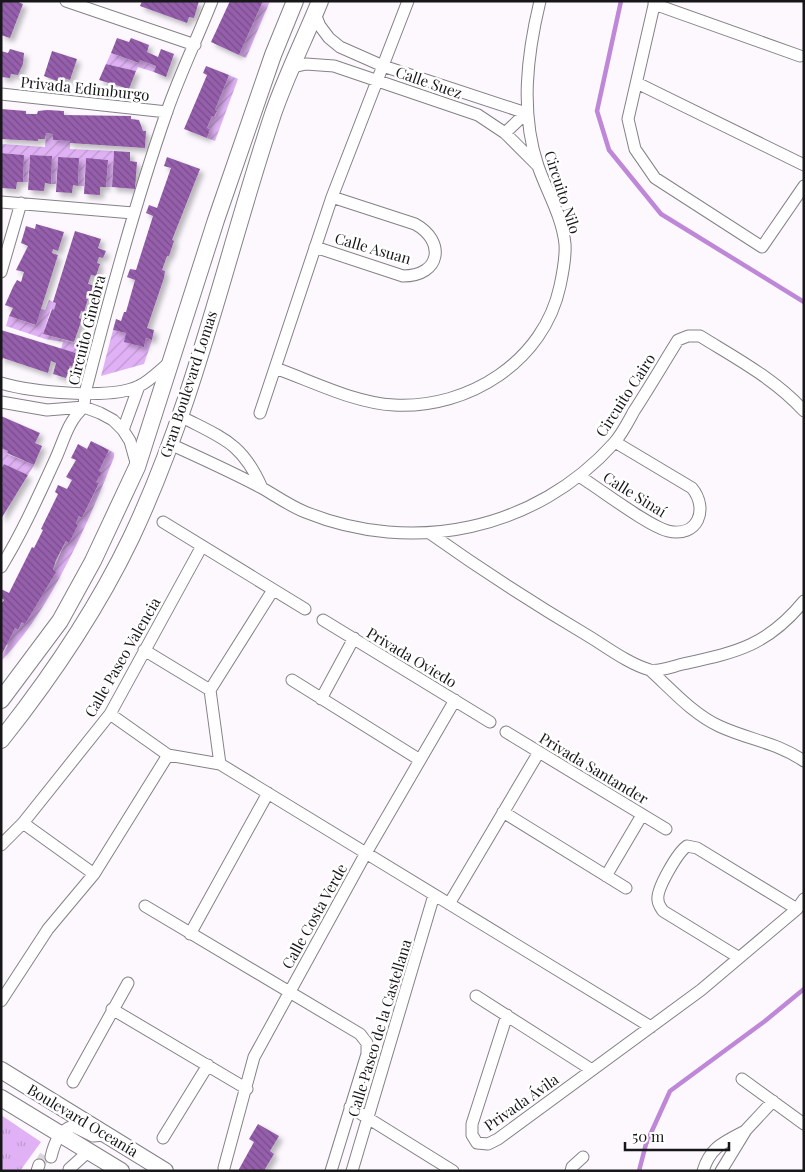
<svg xmlns="http://www.w3.org/2000/svg" width="805" height="1172" font-family="'Playfair Display',serif">
	<style>
		.grass { fill: url(#grass-tufts) }
		.garden { fill: url(#garden-furrows) }
		.lines { fill: none; stroke-linecap: round; stroke-linejoin: round }
		.stream { stroke: #be87d7; stroke-width: 4.5 }
		.building { fill: url(#building-back-hatch); filter: url(#shadow) }
		.street-tunnel { stroke: #dad6dc; stroke-width: 11; stroke-dasharray: 11 5.5; stroke-linecap: butt }
		.street-casing { stroke: #858287; stroke-width: 13 }
		.secondary-casing { stroke: #858287; stroke-width: 18 }
		.street { stroke: #fff; stroke-width: 11 }
		.secondary { stroke: #fff; stroke-width: 16 }
		.labels { text-anchor: middle; dominant-baseline: central; stroke-width: 5; stroke-linejoin: round; paint-order: stroke }
		.street-label { font-size: 15px; fill: #171618; stroke: #fff }
	</style>
	<defs>
		<pattern id="grass-tufts" width="24" height="20" patternUnits="userSpaceOnUse" patternTransform="scale(1.25)"><rect width="24" height="20" fill="#e0b2f5"/><path d="M3 7l-1-3M5 7V3M7 7l1-3M15 17l-1-3M17 17v-4M19 17l1-3" fill="none" stroke="#bf98d1"/></pattern>
		<pattern id="garden-furrows" width="10" height="10" patternUnits="userSpaceOnUse" patternTransform="scale(1.25)"><rect width="10" height="10" fill="#e0b2f5"/><path d="M-1 1l2-2M0 10L10 0M9 11l2-2" fill="none" stroke="#bf98d1"/></pattern>
		<pattern id="building-back-hatch" width="6" height="6" patternUnits="userSpaceOnUse" patternTransform="scale(1.25)"><rect width="6" height="6" fill="#955fac"/><path d="M-1 5l2 2M0 0l6 6M5-1l2 2" fill="none" stroke="#794d8b"/></pattern>
		<filter id="shadow"><feDropShadow dx="4" dy="4" stdDeviation="2.5" flood-color="#0004"/></filter>
	</defs>
	<rect width="100%" height="100%" fill="#fcf8fe"/>
	<path class="grass" d="M1 1115 41 1142 20 1171H1Z"/>
	<path class="garden" d="M263 1H270L246 58 239 55Z
		M111 53 138 63 140 60 156 66 154 72 138 67 136 71 106 64Z
		M229 75 238 79 215 141 207 138 210 129 207 128 212 116 215 117 217 111 215 110Z
		M46 133 53 134V140L70 141V149L114 151 112 187H106L108 160 86 159 84 186H78L79 158 58 157 56 184H51L52 156 30 155 28 182H23L24 155 2 153V144L45 147Z
		M49 300 56 303 54 310 51 309 43 334 82 345 79 354 61 349 63 342 45 339 6 326 9 316 35 325 41 309 45 310Z
		M113 330 126 333 125 341 144 347 146 338 152 340 144 364 101 376Z
		M1 448 8 451 7 454 34 465 28 475 4 464 1 469Z
		M109 450 114 453V457C90 519 49 614 1 661V656L8 645 6 644 15 628 18 630 53 570 66 541 69 542 78 525 76 523 79 516 82 518 99 484 96 482 101 472 99 471Z"/>
	<g class="lines">
		<path class="stream" d="M621 1 597 111 609 150 661 214 804 302
			M639 1171 646 1144 670 1091 765 1021 804 989"/>
	</g>
	<path class="building" d="M1 1H16L23 4 10 38 1 35Z
		M142 1H199L194 18 189 17 187 23 140 6Z
		M230 1H263L239 55 211 42Z
		M117 38 129 42 131 38 149 45 147 52 158 57 161 49 174 54 166 77 154 72 156 66 140 60 139 63 111 53Z
		M10 49 24 53 23 64 18 75 11 74 10 78 1 77V51L8 53Z
		M52 51 77 59 70 80 64 78 62 83 44 76Z
		M106 64 136 71 129 89 99 80Z
		M206 66 229 75 215 110 217 111 214 117 212 116 207 128 210 129 207 138 184 129 207 75 203 73Z
		M1 109 26 111V114H37L38 111 47 110 64 111V115L131 116V119L139 120 143 131H146L145 148 70 143V141L53 140V134L46 133 45 139H38V141L1 139Z
		M114 151 130 152V161L137 162 135 189 112 187Z
		M1 153 24 155 23 182H17L16 189 1 188Z
		M30 155 52 156 51 184 45 183 44 191 28 190Z
		M58 157 79 158 78 186 73 185 72 193 56 192Z
		M167 157 200 169 172 240 174 241 169 256H167L162 270 165 271 164 278 147 328 154 330 152 340 146 338 144 347 124 342 126 333 113 330 116 319 121 321 124 312H126L135 280 127 277 130 269 136 270 153 216 146 213 149 205 157 208 171 168 164 166Z
		M86 158 108 160 106 187H100V195L84 194Z
		M36 224 64 232 58 251 53 249 52 253 58 255 36 325 9 316 13 308 5 305 13 287 17 280 21 282 24 272 16 270 28 246 21 243 26 226 35 229Z
		M75 231 101 239 98 248 106 251 103 258 99 257 97 263 100 264 96 276 91 275 88 284 96 286 93 294 88 292 86 299H88L84 312 81 311 79 318 82 319 74 342 43 334 52 309 54 310 56 303 53 302Z
		M1 330 79 354 75 368 70 366 66 378 53 374 56 363 51 361 48 373 3 358 1 362Z
		M1 416 40 433 35 443 42 446 34 465 7 453 8 451 1 448Z
		M91 441 109 450 99 471 102 472 96 482 99 483 82 518 79 516 76 523 78 525 69 543 66 541 56 560 53 570 56 572 25 624 22 622 18 630 15 628 1 656V604L4 600 1 598V589L9 593 32 547 34 548 43 530 41 529 58 494 55 492 58 485 67 489 72 480 66 477 76 460 71 458 78 444 87 449Z
		M4 464 28 475 1 519V484L3 483 1 482V469Z
		M258 1124 279 1136 270 1151 274 1154 265 1169 267 1171H238L254 1142 249 1139Z"/>
	<g class="lines">
		<path class="street-tunnel" d="M39 1165 46 1154"/>
		<defs>
			<path id="street" d="M66 1 195 45
				M655 1 628 119 635 149 655 178 762 247 804 186
				M654 4 800 56
				M315 14 320 26 329 38 340 47 383 66 526 113
				M293 67 306 64 334 66 478 115 505 133 537 165
				M637 83 804 165
				M1 94 167 112
				M505 133 526 113
				M1 202 133 213
				M315 247 403 276C441 276 446 241 415 224L332 197
				M1 272 21 203
				M275 368C312 381 354 403 394 405 469 409 544 361 560 286 563 272 566 258 565 244 562 216 547 192 538 166 520 112 527 55 540 1
				M1 383C31 392 112 400 139 386 150 381 160 370 170 362
				M1 402 47 410 84 407 100 413 113 420 123 430 130 441 137 466
				M260 413 332 197 408 1
				M180 416C222 438 242 442 262 488
				M123 430 139 386
				M170 444C201 458 232 472 262 488 276 496 290 506 305 512 413 556 536 530 614 443 622 434 628 422 634 411 649 388 663 364 678 340L688 336H700C737 359 775 379 804 411
				M579 476C600 489 648 526 668 531 698 538 709 509 692 488L615 442
				M163 522 305 609
				M431 534C483 571 536 605 590 637 608 648 629 664 650 670 658 672 674 666 683 664 737 652 767 646 804 601
				M1 567C22 533 38 497 55 460 64 441 67 422 84 407L85 393C109 299 134 206 166 114 179 76 197 39 212 1
				M323 620 490 722
				M144 650 210 690
				M651 671C672 690 693 714 719 726 749 740 776 742 804 761
				M292 680 420 760
				M321 699 354 638
				M110 714 168 755 220 764 651 1027
				M506 732 666 829
				M220 764 210 690 273 590
				M503 812 626 888
				M23 823 94 874
				M1 845 23 823 110 714 202 546
				M606 876 642 815
				M449 904 539 752
				M145 906 360 1034 367 1043V1054L331 1171
				M190 934 268 793
				M738 957 663 911C661 908 658 904 658 900 656 889 678 852 687 846L697 848 797 909
				M476 996 592 1070
				M1 1001 48 929 94 874 168 755
				M112 1009 247 1089
				M507 1015 472 1124V1135L477 1143 488 1144 498 1139 701 990 797 909 804 899
				M742 1079 804 1124
				M73 1082 128 983
				M350 1107 453 1171
				M163 1138 208 1065
				M51 1157C54 1144 59 1130 73 1126L93 1136 106 1135
				M224 1168 254 1057 366 853 455 700
				M69 1169 89 1151
				M37 1171 39 1165
				M352 1171 434 895
				M571 1171 572 1167 583 1157
				M703 1171C710 1147 724 1142 745 1131
				M721 1171 746 1130 773 1101"/>
			<path id="secondary" d="M1 700 60 621 93 561 137 467 216 220 273 55 295 1
				M1 740C51 677 96 611 131 538 195 403 226 255 273 114 286 76 305 38 320 1
				M1 1070 165 1171
				M1 1098 121 1171"/>
		</defs>
		<use href="#street" class="street-casing"/>
		<use href="#secondary" class="secondary-casing"/>
		<use href="#street" class="street"/>
		<use href="#secondary" class="secondary"/>
	</g>
	<g class="labels">
		<g class="street-label">
			<text transform="translate(429 82) rotate(19)">Calle Suez</text>
			<text transform="translate(85 88) rotate(6)">Privada Edimburgo</text>
			<text transform="translate(563 192) rotate(72)">Circuito Nilo</text>
			<text transform="translate(373 248) rotate(16)">Calle Asuan</text>
			<text transform="translate(86 330) rotate(-76)">Circuito Ginebra</text>
			<text transform="translate(188 384) rotate(-72)">Gran Boulevard Lomas</text>
			<text transform="translate(625 395) rotate(-57)">Circuito Cairo</text>
			<text transform="translate(635 494) rotate(32)">Calle Sinaí</text>
			<text transform="translate(122 657) rotate(-60)">Calle Paseo Valencia</text>
			<text transform="translate(412 657) rotate(31)">Privada Oviedo</text>
			<text transform="translate(594 768) rotate(31)">Privada Santander</text>
			<text transform="translate(314 916) rotate(-61)">Calle Costa Verde</text>
			<text transform="translate(379 1028) rotate(-73)">Calle Paseo de la Castellana</text>
			<text transform="translate(521 1102) rotate(-35)">Privada Ávila</text>
			<text transform="translate(83 1120) rotate(31)">Boulevard Oceanía</text>
		</g>
	</g>
	<rect width="805" height="1172" fill="none" stroke="#171618" stroke-width="5"/>
	<path d="M625 1142v8h104v-8" fill="none" stroke="#171618" stroke-width="2.5"/>
	<text x="632" y="1142" font-size="15" fill="#171618" stroke="#ffffff" stroke-width="4" paint-order="stroke">50 m</text>
</svg>
